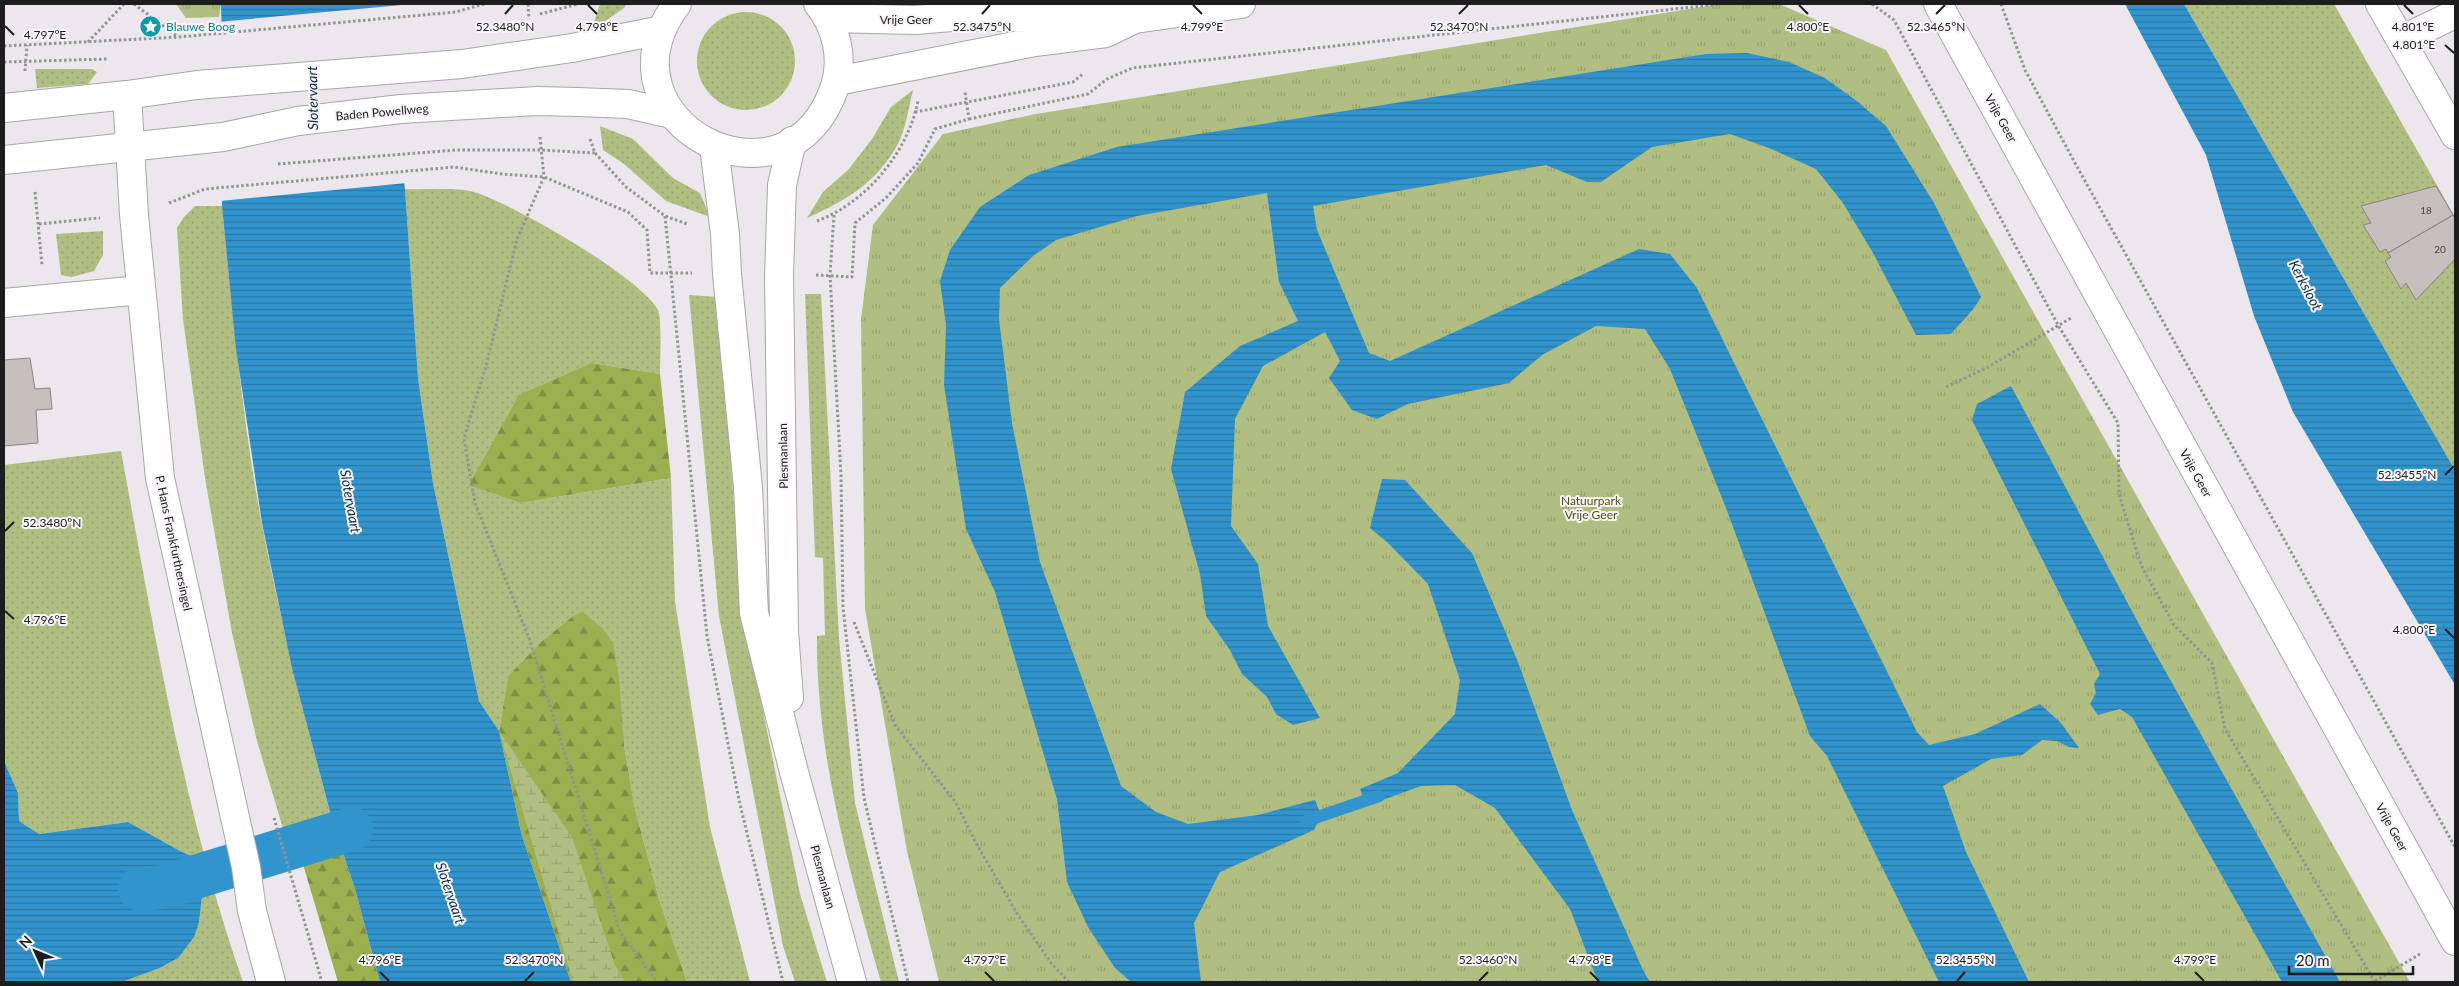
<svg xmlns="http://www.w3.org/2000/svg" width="2459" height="986" font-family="Lato,sans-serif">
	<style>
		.grass { fill: url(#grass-dots) }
		.forest { fill: url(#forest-firs) }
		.wetland { fill: url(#wetland-marsh) }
		.park { fill: url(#park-tufts) }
		.water { fill: url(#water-rules) }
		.pier { fill: #ebe7ec }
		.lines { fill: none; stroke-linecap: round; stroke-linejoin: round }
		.stream { stroke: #3194cc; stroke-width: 12 }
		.canal { stroke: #3194cc; stroke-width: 44 }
		.building { fill: #c6bfbd; stroke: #8b8482 }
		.minor-casing { stroke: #a9a5a9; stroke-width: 30 }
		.major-casing { stroke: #a9a5a9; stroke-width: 30 }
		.path { stroke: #949295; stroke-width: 3; stroke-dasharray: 2.5 2.5; stroke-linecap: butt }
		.minor { stroke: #fff; stroke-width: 28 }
		.major { stroke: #fff; stroke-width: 28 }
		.ticks { fill: none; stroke: #1d1c1e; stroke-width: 2 }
		.labels { text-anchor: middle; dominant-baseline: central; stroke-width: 4; stroke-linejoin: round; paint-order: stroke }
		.number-label { font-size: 10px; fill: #474546 }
		.street-label { font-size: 12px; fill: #1d1c1e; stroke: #f9f4fa }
		.culture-label { font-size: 12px; fill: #0d838f; stroke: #f9f4fa; text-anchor: start }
		.park-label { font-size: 12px; fill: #4a5510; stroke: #f9f4fa }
		.water-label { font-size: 14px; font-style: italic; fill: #022d44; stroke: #f9f4fa }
		.ticks-label { font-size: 12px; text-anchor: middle; fill: #1d1c1e; stroke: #f9f4fa; stroke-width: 4; stroke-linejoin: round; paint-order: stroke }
	</style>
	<defs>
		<pattern id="grass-dots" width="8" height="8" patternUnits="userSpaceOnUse" patternTransform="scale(1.25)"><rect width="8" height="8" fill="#b0be82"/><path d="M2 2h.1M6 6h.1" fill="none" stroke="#97a370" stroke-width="1.8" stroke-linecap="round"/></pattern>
		<pattern id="forest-firs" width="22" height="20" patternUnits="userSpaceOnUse" patternTransform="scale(1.25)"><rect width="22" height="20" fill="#9caf51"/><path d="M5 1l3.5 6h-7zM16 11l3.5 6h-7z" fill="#7f8e43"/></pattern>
		<pattern id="wetland-marsh" width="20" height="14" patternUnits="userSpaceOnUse" patternTransform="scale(1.25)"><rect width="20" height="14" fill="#b0be82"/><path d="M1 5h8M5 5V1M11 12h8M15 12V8" fill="none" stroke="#97a370"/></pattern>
		<pattern id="park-tufts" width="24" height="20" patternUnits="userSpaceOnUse" patternTransform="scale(1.25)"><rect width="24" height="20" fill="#b0be82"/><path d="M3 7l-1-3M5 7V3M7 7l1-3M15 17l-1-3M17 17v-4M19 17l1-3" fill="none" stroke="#97a370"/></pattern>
		<pattern id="water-rules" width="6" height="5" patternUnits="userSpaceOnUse" patternTransform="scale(1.25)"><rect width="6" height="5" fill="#3194cc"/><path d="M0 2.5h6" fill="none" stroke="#2978a5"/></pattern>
	</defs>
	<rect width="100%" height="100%" fill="#ebe7ec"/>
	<path class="grass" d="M600 4H627L624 8 591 31Z
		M2184 4H2334L2455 217V470Z
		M697 61a49 49 0 1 1 98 0a49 49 0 1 1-98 0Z
		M35 69H92L97 72 88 84 37 88Z
		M913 90C909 106 906 127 899 142 877 183 847 200 807 218L823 192 848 170 872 139 891 107Z
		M600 126 633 139 673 178 700 193 710 217 666 201 624 164 603 150Z
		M405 189C423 190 458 187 474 192 513 204 639 276 658 310 662 318 660 363 660 374L592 363 521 503 671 478 675 601 710 827 750 982H687L659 899 635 809 624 745 573 616 542 641 508 676 499 731 479 701 433 483 418 378Z
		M195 206H222C233 312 242 420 262 525 282 627 307 727 334 827L287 842 257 741 232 633 205 478 183 319 177 228 184 217Z
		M103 231V255L94 271 72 277 61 275 56 234Z
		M805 294H821L839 638 855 803 899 982H881C849 871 816 753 817 636L825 635 823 558 815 557Z
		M689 295 718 297 742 607 800 894 827 982H795L783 946 719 616Z
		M121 451C154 630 183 810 243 982H122L160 968 178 958 199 922 203 889 194 857 182 852 128 822 39 834 19 821 18 793 4 761V465Z"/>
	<path class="forest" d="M592 363 660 374 671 478 521 503 469 485 519 395Z
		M583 612 603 629 613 643 619 678 624 745 635 809 659 899 687 982H571L522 836 499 731 508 676 542 641 573 616Z
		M338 838 355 889 380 982H338L299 851Z"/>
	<path class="wetland" d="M499 731 572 837 615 965 625 982H573Z"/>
	<path class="park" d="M176 4H221L219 17 186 18Z
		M1720 4H1779L1886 50 2410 982H939L907 851 865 609 861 319 873 225 943 134 1036 114Z"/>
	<path class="water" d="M221 4H400L397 74 398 132 405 189 418 378 433 483 479 701 499 731 522 836 571 982H380L355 889 338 838 299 851 287 842 334 827 292 668 262 523 236 349 222 206 223 90Z
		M2125 4H2184L2455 470V685L2293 412 2254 316 2206 155Z
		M1747 53 1789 62 1825 78 1858 102 1886 126 1934 203 1981 297C1973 312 1962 321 1951 334L1916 335 1873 253 1843 203 1816 169 1769 148 1730 134 1652 147 1601 182H1587L1546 165 1313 206 1317 230 1369 353 1390 361 1639 249 1670 254 1697 288 1917 732 1929 745 1975 734 2040 704 2061 723 2079 748 2069 747 2057 741 2042 740 2022 755 1991 759 1943 786 1966 852 2029 982H1939L1827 756 1810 736 1726 508 1670 369 1645 329 1596 326 1542 355 1509 383 1408 404 1377 419 1352 410 1329 378 1340 361 1325 332 1263 366 1235 419 1231 526 1258 564 1268 626 1320 718 1293 725 1276 714 1267 697 1242 674 1230 650 1206 616 1200 574 1171 469 1185 392 1240 346 1298 321 1279 282 1267 193 1137 216 1056 240 1033 256 1000 288 999 319 1012 423 1040 562 1121 786 1156 812 1188 824 1258 815 1315 800 1321 815 1314 830 1220 872 1194 923 1201 982H1131L1115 968 1088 927 1067 882 1057 799 995 592 966 529 944 385 946 325 940 281 950 250 980 207 1029 175 1117 147 1706 54Z
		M2011 386 2140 626 2340 982H2282L2132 717 2120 709 2098 715 2090 704 2096 693 2094 684 2100 674 1972 420 1977 404Z
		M1382 479 1405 480 1472 553 1518 662 1572 810 1643 970 1650 982H1598L1570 909 1495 808 1455 785 1421 786 1366 806 1360 789 1398 773 1455 714 1460 680 1428 584 1387 542 1370 528Z
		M4 761 18 793 19 821 39 834 128 822 182 852 194 857 203 889 199 922 194 937 178 958 160 968 122 982H4Z"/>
	<path class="pier" d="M402 5 399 74 401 132 407 183 220 201 221 90 217 22Z"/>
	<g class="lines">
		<path class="stream" d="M1306 821 1379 796"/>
		<path class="canal" d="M140 889 163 887 351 829"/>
	</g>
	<path class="building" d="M2436 186 2453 215 2388 253 2386 249 2380 252 2363 225 2371 223 2361 206Z
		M2453 215 2455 218V259L2416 300 2406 283 2401 289 2385 261 2391 257 2388 253Z
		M30 358 35 389 50 388 52 409 36 410 38 443 4 446V360Z"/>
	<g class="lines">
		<defs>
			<path id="minor" d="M1938 4 2455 941
				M2380 4 2455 135
				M828 18 916 20 963 16 1046 18 1108 14 1128 18
				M2401 40 2455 14
				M837 81 1035 42 1106 33 1135 19 1241 4
				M127 95 134 215 160 478 246 867 252 911 271 982
				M714 147 725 234 727 274 748 487 754 613 794 772 852 982
				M4 303 141 290
				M789 698 784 631 779 276 782 185 792 141"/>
			<path id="major" d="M677 4C589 121 789 226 835 86 844 58 836 26 818 4
				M4 108 127 95 197 85 462 64 572 48 662 30
				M4 160 223 137 298 121 401 109 537 101 578 102 628 104 672 114"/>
		</defs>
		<use href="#minor" class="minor-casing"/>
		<use href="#major" class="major-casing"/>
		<path class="path" d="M134 4 178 37
			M528 4 529 19
			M1872 4 1894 20 2058 325 2118 423 2119 494 2141 565 2174 625 2212 663 2225 729 2375 982
			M2001 4 2025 70 2075 163 2455 847
			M540 14 578 4
			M88 42 124 4
			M4 46 179 37 456 12 484 4
			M4 62 107 59
			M25 71 27 45
			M915 112 1073 82 1084 73
			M969 119 1088 94 1107 79 1132 68 1720 4
			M540 137 544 177 517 239 486 366 464 438 475 503 529 638 620 932 657 982
			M590 139 595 153 626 187 665 216 687 224
			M278 164 456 150H541L595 153
			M35 192 42 265
			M169 203 205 189 454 167 502 174 544 177 628 212 647 230 650 273H692
			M834 215 830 275 841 475 843 607 864 798 908 982
			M665 216 707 636 739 800 783 982
			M817 221C866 203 908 152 918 101
			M39 224 100 218
			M816 275 852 277 855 223 886 198 918 163 935 129 969 119 965 92
			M1946 387 1990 366 2071 318
			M854 622 895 725 956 803 977 845 1018 915 1051 963 1069 982
			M274 818 322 982
			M2375 981 2420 954"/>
		<use href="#minor" class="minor"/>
		<use href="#major" class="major"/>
	</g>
	<path class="ticks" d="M588 5 597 14M1193 5 1202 14M1799 5 1808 14M2404 5 2413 14M505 14 513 5M982 14 990 5M1459 14 1468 5M1936 14 1945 5M5 26 14 35M2445 45 2454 53M2445 475 2454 466M5 531 14 522M5 611 14 619M2445 629 2454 638M380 972 389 981M985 972 994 981M1590 972 1599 981M2195 972 2204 981M525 981 534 972M1479 981 1488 972M1957 981 1965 972"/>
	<defs>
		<symbol id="sight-disc" viewBox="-11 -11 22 22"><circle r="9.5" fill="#0f9aa8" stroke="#f9f4fa"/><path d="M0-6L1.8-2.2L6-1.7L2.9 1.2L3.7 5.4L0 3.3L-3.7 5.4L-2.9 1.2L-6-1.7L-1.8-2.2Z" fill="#fff"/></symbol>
	</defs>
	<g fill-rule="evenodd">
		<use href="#sight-disc" x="138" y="14" width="25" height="25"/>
	</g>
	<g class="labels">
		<g class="number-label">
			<text x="2426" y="210">18</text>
			<text x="2440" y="249">20</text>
		</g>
		<g class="street-label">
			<text x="906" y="19">Vrije Geer</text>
			<text transform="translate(382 112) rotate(-5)">Baden Powellweg</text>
			<text transform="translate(2001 118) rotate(61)">Vrije Geer</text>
			<text transform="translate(783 456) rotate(-91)">Plesmanlaan</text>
			<text transform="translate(2196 473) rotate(61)">Vrije Geer</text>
			<text transform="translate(174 543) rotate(78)">P. Hans Frankfurthersingel</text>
			<text transform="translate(2392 827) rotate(61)">Vrije Geer</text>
			<text transform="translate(823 877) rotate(75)">Plesmanlaan</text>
		</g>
		<g class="culture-label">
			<text x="166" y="26">Blauwe Boog</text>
		</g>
		<g class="park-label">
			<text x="1591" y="500">Natuurpark<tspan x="1591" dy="14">Vrije Geer</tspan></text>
		</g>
		<g class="water-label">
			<text transform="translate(312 98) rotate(-91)">Slotervaart</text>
			<text transform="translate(2306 285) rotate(62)">Kerksloot</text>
			<text transform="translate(351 501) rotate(80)">Slotervaart</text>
			<text transform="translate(451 893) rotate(71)">Slotervaart</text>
		</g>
	</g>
	<g class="ticks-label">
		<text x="597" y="31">4.798°E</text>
		<text x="1202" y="31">4.799°E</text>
		<text x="1808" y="31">4.800°E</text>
		<text x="2413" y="31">4.801°E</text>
		<text x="505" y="31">52.3480°N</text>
		<text x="982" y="31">52.3475°N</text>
		<text x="1459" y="31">52.3470°N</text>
		<text x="1936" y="31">52.3465°N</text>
		<text x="45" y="39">4.797°E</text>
		<text x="2414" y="49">4.801°E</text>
		<text x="2407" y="479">52.3455°N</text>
		<text x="52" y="527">52.3480°N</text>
		<text x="45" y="624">4.796°E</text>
		<text x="2414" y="634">4.800°E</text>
		<text x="534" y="964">52.3470°N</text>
		<text x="1488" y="964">52.3460°N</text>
		<text x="1965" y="964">52.3455°N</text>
		<text x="380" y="964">4.796°E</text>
		<text x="985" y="964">4.797°E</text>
		<text x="1590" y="964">4.798°E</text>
		<text x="2195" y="964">4.799°E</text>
	</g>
	<rect width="2459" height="986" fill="none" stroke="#1d1c1e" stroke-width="10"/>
	<g transform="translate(35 951) rotate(314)" stroke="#f9f4fa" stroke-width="4" paint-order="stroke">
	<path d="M0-4L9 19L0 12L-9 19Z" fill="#1d1c1e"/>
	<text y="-8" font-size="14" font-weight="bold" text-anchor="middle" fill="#1d1c1e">N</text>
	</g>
	<path d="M2289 966v8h124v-8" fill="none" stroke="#1d1c1e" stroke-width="2.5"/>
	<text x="2296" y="966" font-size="15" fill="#1d1c1e" stroke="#f9f4fa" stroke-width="4" paint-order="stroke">20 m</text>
</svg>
